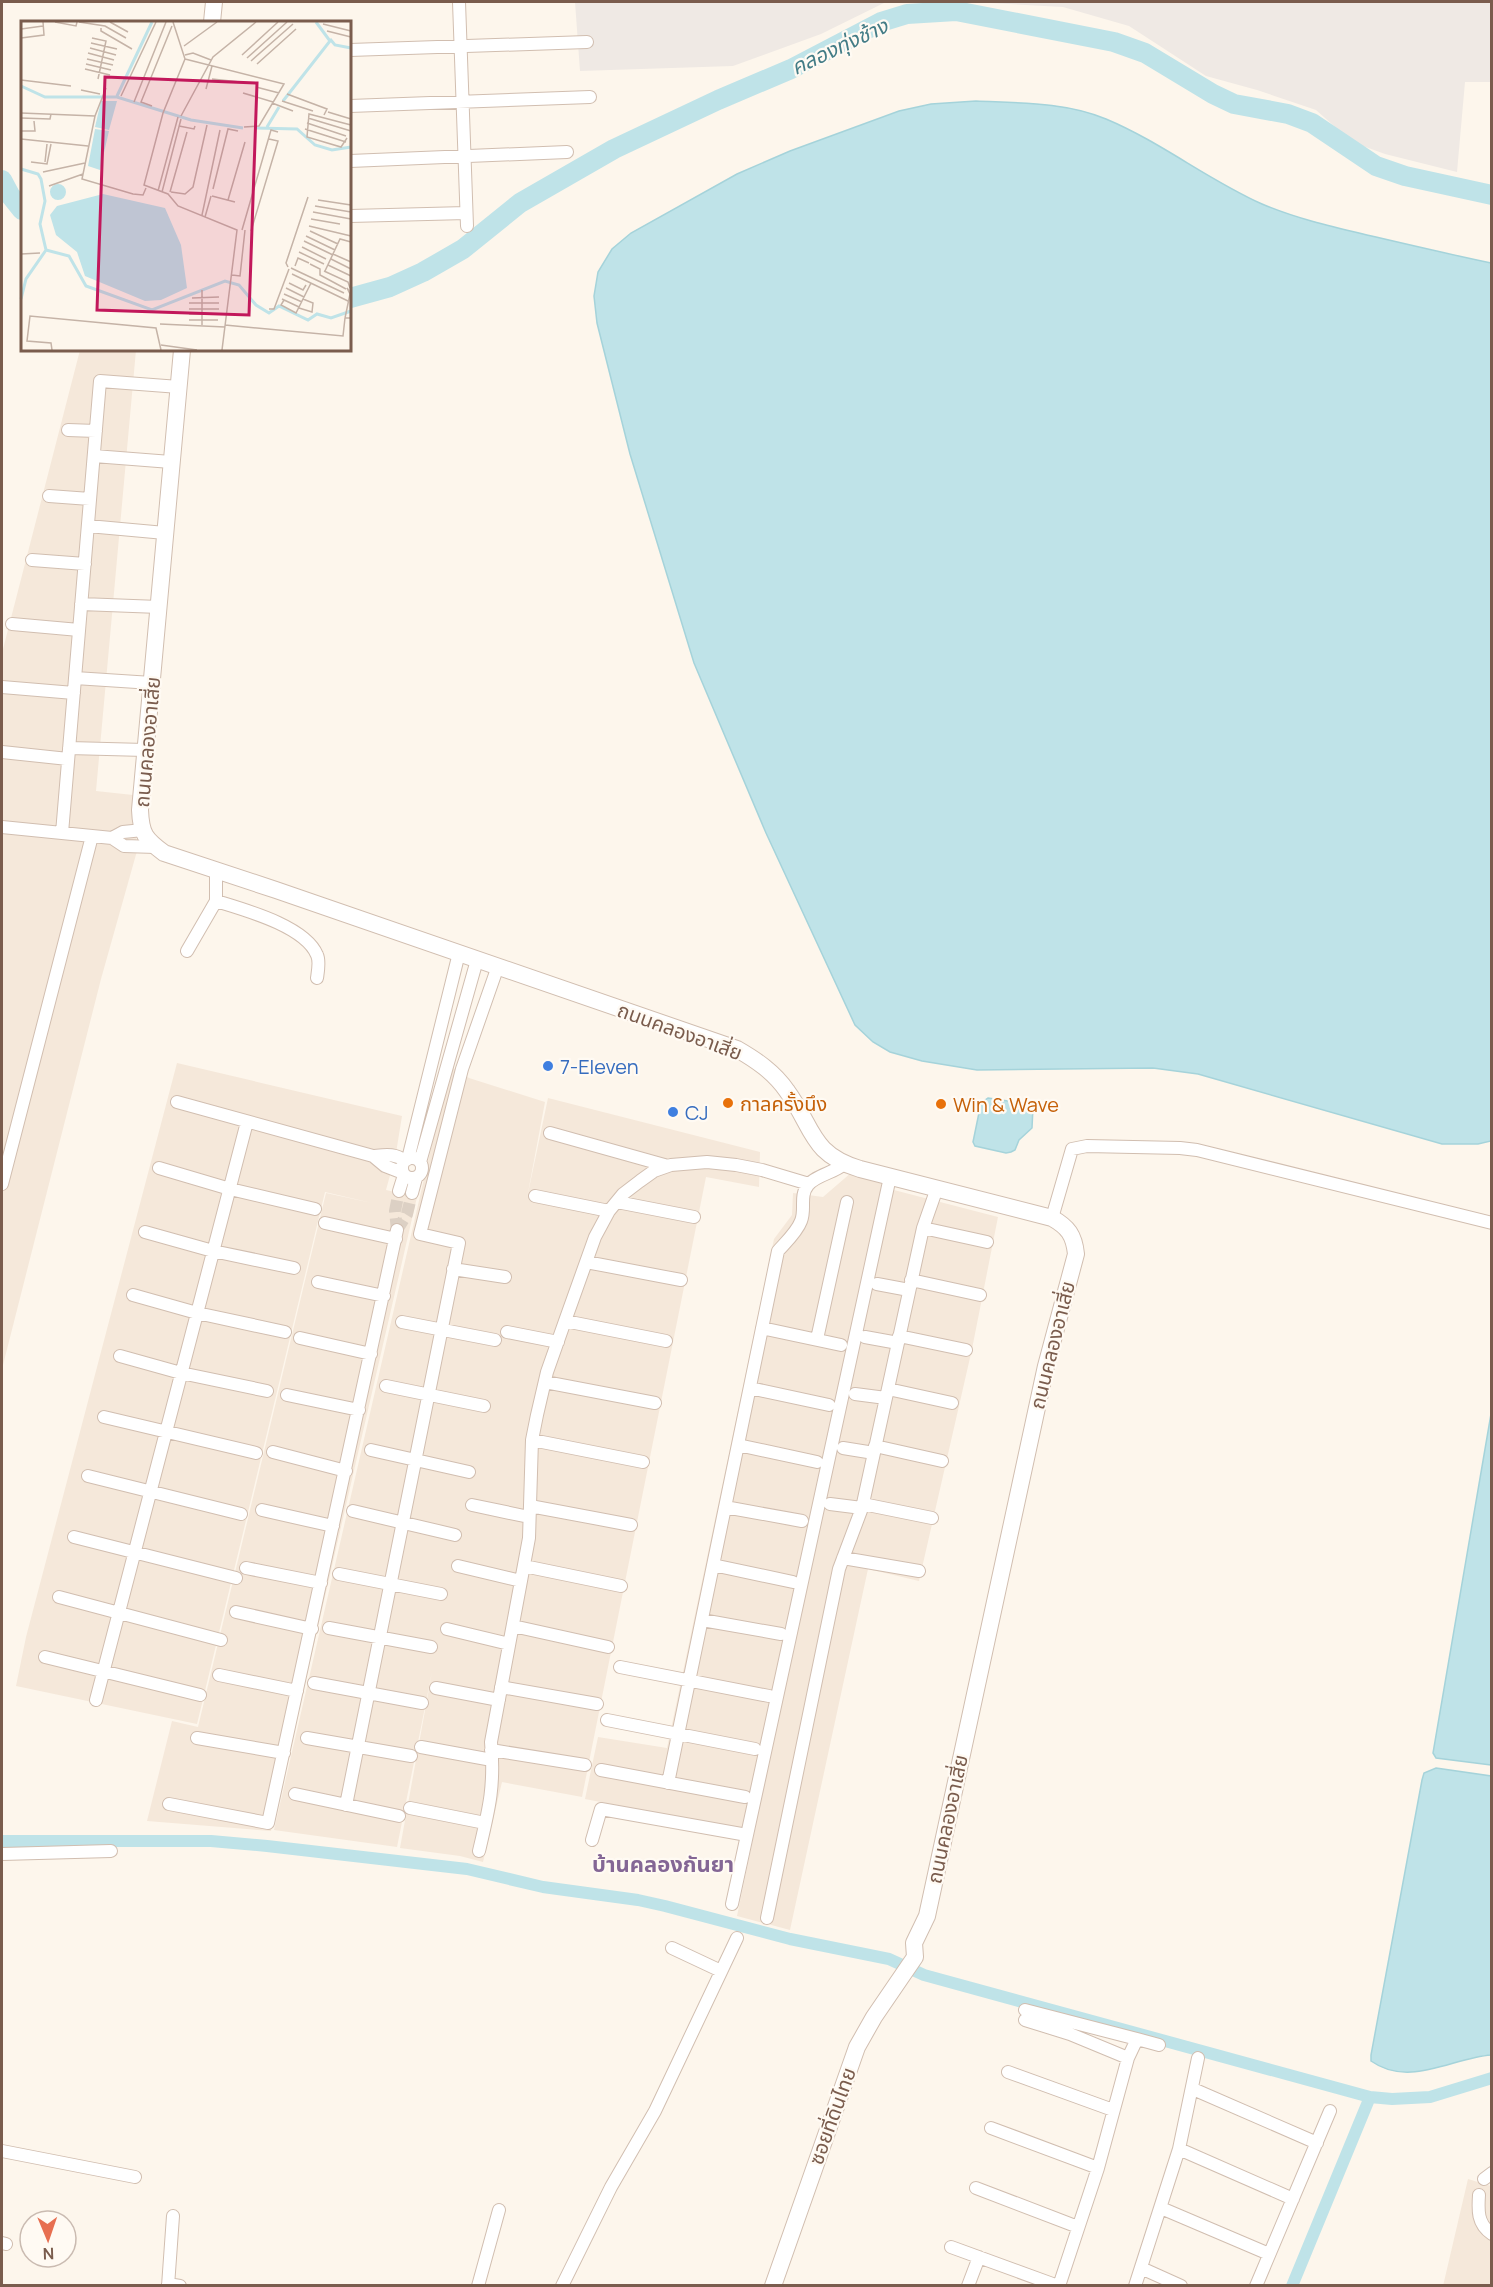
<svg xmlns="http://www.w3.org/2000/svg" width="1493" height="2287" font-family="Manrope,'Noto Sans Thai',sans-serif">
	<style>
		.residential { fill: #f5e8da }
		.industrial { fill: #efe9e4 }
		.water { fill: #bfe3e8; stroke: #a5d3da; stroke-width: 1.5 }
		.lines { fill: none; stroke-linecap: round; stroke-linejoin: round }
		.canal { stroke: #bfe3e8; stroke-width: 12 }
		.river { stroke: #bfe3e8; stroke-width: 20 }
		.minor-tunnel { stroke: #dcd0c4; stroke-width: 12; stroke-dasharray: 12 6; stroke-linecap: butt }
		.minor-casing { stroke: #d1beb0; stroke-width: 14 }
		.tertiary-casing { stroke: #d1beb0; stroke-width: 18 }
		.minor { stroke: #fff; stroke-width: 12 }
		.tertiary { stroke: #fff; stroke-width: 16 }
		.shop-dot { fill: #3f7fe0; stroke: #fffaf3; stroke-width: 2 }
		.food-dot { fill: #e8710a; stroke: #fffaf3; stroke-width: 2 }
		.labels { text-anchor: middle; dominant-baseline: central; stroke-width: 4.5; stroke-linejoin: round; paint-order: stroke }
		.street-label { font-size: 20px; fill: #7a5c4d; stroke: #fffaf3 }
		.shop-label { font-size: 20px; fill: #366cbe; stroke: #fffaf3; text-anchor: start }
		.food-label { font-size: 20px; fill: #c56008; stroke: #fffaf3; text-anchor: start }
		.water-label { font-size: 21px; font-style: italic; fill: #437c86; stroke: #fffaf3 }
		.quarter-label { font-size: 22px; font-weight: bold; fill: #846695; stroke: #fffaf3 }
		.inset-river { fill: none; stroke: #bfe3e8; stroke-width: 3 }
		.inset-road { fill: none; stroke: #c5b3a7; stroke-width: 1.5 }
		.view { fill: #c2185b; fill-opacity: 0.15; stroke: #c2185b; stroke-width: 3 }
		.inset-edge { fill: none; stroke: #7a5c4d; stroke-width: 3 }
	</style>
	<rect width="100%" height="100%" fill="#fdf6ec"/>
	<path class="residential" d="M80 350H136L96 791 133 795 137 851 101 979 2 1369V653Z
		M177 1063 402 1116 396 1153 386 1190 417 1197 271 1831 147 1821 172 1721 198 1727 326 1193 372 1203 325 1192 197 1724 16 1686 26 1637Z
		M450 1066 469 1078 545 1102 527 1198 548 1098 760 1152 759 1187 706 1177 582 1797 502 1782 483 1862 460 1856 400 1848 432 1672 397 1847 274 1830Z
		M852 1172 880 1178 884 1184 745 1830 585 1799 598 1737 667 1748 774 1239 792 1215 793 1193 823 1197Z
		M890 1189 998 1217 972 1349 919 1581 868 1569 790 1930 737 1916 841 1415Z
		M1468 2179 1491 2186V2285L1443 2286Z"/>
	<path class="industrial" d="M575 2H886L821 34 733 66 580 71Z
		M970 2H1491V82H1465L1457 172 1385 154 1352 142 1316 110 1257 90 1206 76 1129 26 1063 7Z"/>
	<path class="water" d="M976 101C1019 103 1066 102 1106 119 1161 142 1208 180 1262 204 1295 218 1329 226 1363 234 1406 244 1448 254 1491 263V1141L1478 1144H1442L1198 1074 1153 1068 977 1070 922 1061 890 1052 873 1042 855 1025 766 833 694 663 630 454 597 323 594 296 598 272 612 249 631 233 737 174 790 151 899 111 931 104Z
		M988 1098 1028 1104 1033 1107 1032 1128 1019 1140 1015 1150 1011 1152 1006 1153 975 1146 973 1142 981 1103Z
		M1491 1414 1492 1765H1491L1436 1758 1433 1753Z
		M1436 1768 1491 1776V2055C1452 2058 1409 2088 1371 2061V2055L1422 1780 1424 1773Z"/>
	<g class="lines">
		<path class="canal" d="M2 1841H211L267 1846 467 1869 543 1887 638 1900 665 1906 790 1939 889 1959 924 1975 1370 2097 1392 2099 1430 2097 1492 2078
			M1292 2286 1370 2097"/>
		<path class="river" d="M2 180 10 195 22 210
			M350 298 390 287 423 272 463 249 520 203 614 149 718 100 791 69 881 22 907 14 956 11 1114 42 1145 53 1213 94 1234 104 1288 114 1312 123 1376 166 1405 176 1492 195"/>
		<path class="minor-tunnel" d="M397 1230 407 1214 412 1193
			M397 1230 395 1211 399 1191"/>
		<defs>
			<path id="minor" d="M459 2 467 226
				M350 50 587 42
				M350 106 590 97
				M350 161 567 152
				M350 216 466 213
				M68 430 96 431
				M94 456 171 462
				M49 496 90 499
				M88 526 165 533
				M32 560 85 564
				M81 604 159 607
				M12 624 79 630
				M75 678 152 683
				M2 687 74 693
				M69 748 145 750
				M2 752 68 759
				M2 827 112 838 124 846 156 847
				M62 833 100 381 179 387
				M112 838 123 832 143 830
				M216 870V901C245 910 305 926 317 955 320 961 318 971 317 978
				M187 951 216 901
				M177 1102 373 1156C385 1155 395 1153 405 1161
				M550 1133 668 1166
				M373 1156 385 1166 403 1173
				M402 1168a10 10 0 1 1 20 0a10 10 0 1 1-20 0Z
				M408 1159 459 953
				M420 1162 477 960
				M159 1168 230 1189 315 1209
				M2 1184 92 836
				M399 1191 404 1175
				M412 1193 416 1178
				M535 1196 609 1211
				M617 1202 694 1217
				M1052 1218 1072 1149 1087 1146 1180 1148 1197 1150 1492 1223
				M325 1223 396 1239
				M923 1228 987 1242
				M145 1232 213 1251 294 1268
				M586 1262 681 1280
				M453 1269 505 1277
				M911 1280 980 1295
				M318 1282 384 1296
				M877 1284 909 1290
				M133 1295 197 1313 285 1332
				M565 1321 666 1341
				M402 1322 495 1340
				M762 1328 841 1345
				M507 1332 558 1342
				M899 1336 966 1350
				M865 1337 898 1343
				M300 1338 371 1354
				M817 1339 847 1202
				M120 1356 181 1373 267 1391
				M545 1382 655 1403
				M386 1386 484 1406
				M750 1388 829 1405
				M888 1389 952 1403
				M855 1394 886 1398
				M287 1395 359 1410
				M104 1417 256 1453
				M532 1440 643 1462
				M738 1445 817 1462
				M875 1446 942 1461
				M843 1448 874 1453
				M371 1450 469 1472
				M273 1452 346 1471
				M88 1476 241 1514
				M830 1504 862 1508
				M863 1504 932 1518
				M472 1505 529 1517
				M530 1506 631 1525
				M725 1507 802 1521
				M262 1510 333 1526
				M353 1511 455 1535
				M74 1537 236 1578
				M843 1558 919 1571
				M713 1565 793 1582
				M458 1566 521 1581
				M524 1566 621 1586
				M246 1568 321 1583
				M339 1574 441 1594
				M59 1597 221 1640
				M236 1612 312 1629
				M702 1620 781 1634
				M513 1626 608 1647
				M329 1628 431 1647
				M447 1629 509 1644
				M45 1657 200 1695
				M620 1667 769 1696
				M219 1675 297 1691
				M314 1683 422 1703
				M501 1687 597 1704
				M436 1688 499 1700
				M96 1700 247 1122
				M607 1720 755 1749
				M197 1738 284 1753
				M307 1738 411 1756
				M421 1747 492 1760
				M491 1750 585 1765
				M601 1770 745 1797
				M668 1783 778 1251C785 1243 797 1232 801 1221 806 1209 799 1196 808 1185 816 1175 834 1173 844 1164
				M295 1794 399 1816
				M169 1804 268 1823 397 1230
				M346 1805 459 1243 420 1234 462 1069 498 966
				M410 1808 485 1823
				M592 1840 601 1809 747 1835
				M479 1851C489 1809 495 1786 491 1742L529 1538 532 1440 537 1415 547 1372 565 1321 595 1237 609 1211 623 1194 640 1181 654 1171 671 1165 707 1162 736 1165 762 1170 809 1184
				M2 1854 111 1851
				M732 1904 890 1177
				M767 1918 839 1569 862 1508 923 1228 937 1188
				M672 1948 721 1971
				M1025 2010 1137 2039
				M1025 2020 1070 2034 1128 2058 1098 2168 1059 2286
				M1128 2058 1137 2039 1159 2045
				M1008 2072 1113 2110
				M1193 2089 1317 2143
				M991 2128 1098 2168
				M1179 2149 1293 2199
				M2 2151 135 2177
				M1484 2179 1492 2173
				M976 2188 1078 2227
				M1479 2195C1478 2210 1477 2224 1492 2234
				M1161 2208 1269 2254
				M2 2243 6 2244
				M951 2247 1058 2286
				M1141 2268 1181 2286
				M168 2284 180 2286
				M168 2286 173 2216
				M478 2286 499 2210
				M562 2286 611 2187 655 2111 737 1938
				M968 2286 979 2257
				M1135 2286 1179 2149 1198 2058
				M1256 2286 1330 2111"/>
			<path id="tertiary" d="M212 22 214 2
				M182 350 140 810C141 834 145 839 164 853L276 890 737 1049C756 1060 774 1072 787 1091 814 1128 810 1154 860 1169L1052 1218C1068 1227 1074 1235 1076 1254L1046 1366 927 1916 914 1943 915 1957 874 2017 857 2047 773 2286"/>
		</defs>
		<use href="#minor" class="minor-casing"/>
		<use href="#tertiary" class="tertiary-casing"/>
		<use href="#minor" class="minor"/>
		<use href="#tertiary" class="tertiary"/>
	</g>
	<g class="shop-dot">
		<circle cx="548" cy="1066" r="6"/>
		<circle cx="673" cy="1112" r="6"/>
	</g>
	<g class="food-dot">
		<circle cx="728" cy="1103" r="6"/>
		<circle cx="941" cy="1104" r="6"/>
	</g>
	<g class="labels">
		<g class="street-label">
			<text transform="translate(147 742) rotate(-85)">ถนนคลองอาเสี่ย</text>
			<text transform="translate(680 1031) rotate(20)">ถนนคลองอาเสี่ย</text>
			<text transform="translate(1052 1345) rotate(-76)">ถนนคลองอาเสี่ย</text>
			<text transform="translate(947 1819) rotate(-78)">ถนนคลองอาเสี่ย</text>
			<text transform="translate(832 2116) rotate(-70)">ซอยที่ดินไทย</text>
		</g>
		<g class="shop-label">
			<text x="560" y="1066">7-Eleven</text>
			<text x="685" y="1112">CJ</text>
		</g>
		<g class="food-label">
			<text x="740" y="1103">กาลครั้งนึง</text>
			<text x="953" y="1104">Win &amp; Wave</text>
		</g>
		<g class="water-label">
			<text transform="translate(839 46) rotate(-25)">คลองทุ่งช้าง</text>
		</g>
		<g class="quarter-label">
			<text x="663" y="1864">บ้านคลองกันยา</text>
		</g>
	</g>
	<g transform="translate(21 21)">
		<rect width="330" height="330" fill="#fdf6ec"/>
		<path d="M80 80H96L88 109 74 106ZM74 108 88 110 79 149 67 145ZM29 171a8 8 0 1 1 16 0a8 8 0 1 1-16 0ZM82 173 144 187 160 224 166 267 140 279 124 280 64 255 56 231 35 214 29 194 36 185Z" fill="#bfe3e8"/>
		<path class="inset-river" d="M309 18 314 24 330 27M0 65 24 76H96L170 99 222 107M96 75 131 1M262 80 309 20 295 1M246 106 258 86M235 107 276 108 294 124 311 129 330 126M0 148 17 153 20 158 24 180 19 203 25 229 5 258 0 278M25 229 48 235 65 265 131 289 204 260 218 264 235 284 248 292 258 285 287 299 296 293 310 297 330 290"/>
		<path class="inset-road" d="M34 1 55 5 56 1M58 1 84 5 105 17M89 1 107 11M152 1 164 38 142 92 123 164 147 173 157 185 216 209 201 329M302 3 330 10M80 7V10L111 28M0 8 22 5M306 10 330 16M0 17 23 14 22 1M71 17 85 20 77 58M70 22 96 28M163 25 196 1M69 27 95 34M67 32 93 39M164 34 172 32 190 39M221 34 257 1M226 37 266 1M66 38 92 44M164 38 263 63 238 105 223 106M230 40 272 3M65 43 90 49M236 43 275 8M64 48 89 54M191 58 219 61M0 59 50 65M235 66 258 72M85 67 74 95 61 158 112 173 122 174 125 167M185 68 191 45M60 69 79 73M222 72 252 81M266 73 306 88 303 94M100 75 135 1M261 80 292 90M113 81 145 1M251 82 272 90M131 85 120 81 151 5M307 91 330 98M0 92 74 95M160 95 192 36 235 1M0 97 29 98 30 93M287 97 330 110M286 102 325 115M158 105 173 108 174 105M284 108 325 121M0 110H14L13 100M326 117 320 126 286 116 288 93 330 104M0 118 67 125M10 141 26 143 30 123M24 141 26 123M22 151 64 142M28 165 62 153M192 168 207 108 217 110M137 170 157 96M141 171 160 98M149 171 166 111M150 171 164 173 172 166 186 104M191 175 214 181M207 179 224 121M297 179 330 184M294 185 330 191M292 191 330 198M181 194 199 109M184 196 190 175M290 198 319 203M288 205 330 215M221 209 250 109 257 111M230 210 257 120 248 118M289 210 317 223M285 215 314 229M283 220 312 234M281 226 305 238M278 231 303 243M0 233 19 232M312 233 330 241M310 238 330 248M289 243 299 248V254L325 268M307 244 330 255M274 245 277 237 288 242M267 246 265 242 287 176M270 247 323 272M303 250 327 261 329 267M304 250 319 218 330 221M271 253 327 280M211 254 219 255 224 209M268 262 282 269 285 264M265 267 283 276M181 269V304M263 273 281 281M171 277 198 276M261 278 278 286M263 279 260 284 275 292 290 262M168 282H198M278 287 291 291 292 282 282 278M168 288H198M248 288H253L268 248M168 293H197M324 297 329 273 326 267 328 270M168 299H197M139 303 204 306M204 304 322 315 324 297H330M140 324 176 329M31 329 30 322 6 320 9 295 135 307 140 329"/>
		<path class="view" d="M84 56 236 62 228 294 76 289Z"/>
		<rect width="330" height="330" class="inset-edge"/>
	</g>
	<rect width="1493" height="2287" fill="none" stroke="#7a5c4d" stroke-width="6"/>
	<g transform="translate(48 2239) rotate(178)"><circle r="28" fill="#fffaf3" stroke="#cabbb1" stroke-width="1.5"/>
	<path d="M0-4.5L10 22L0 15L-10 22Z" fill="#e76f51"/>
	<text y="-9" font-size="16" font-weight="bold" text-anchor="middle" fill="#7a5c4d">N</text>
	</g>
</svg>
